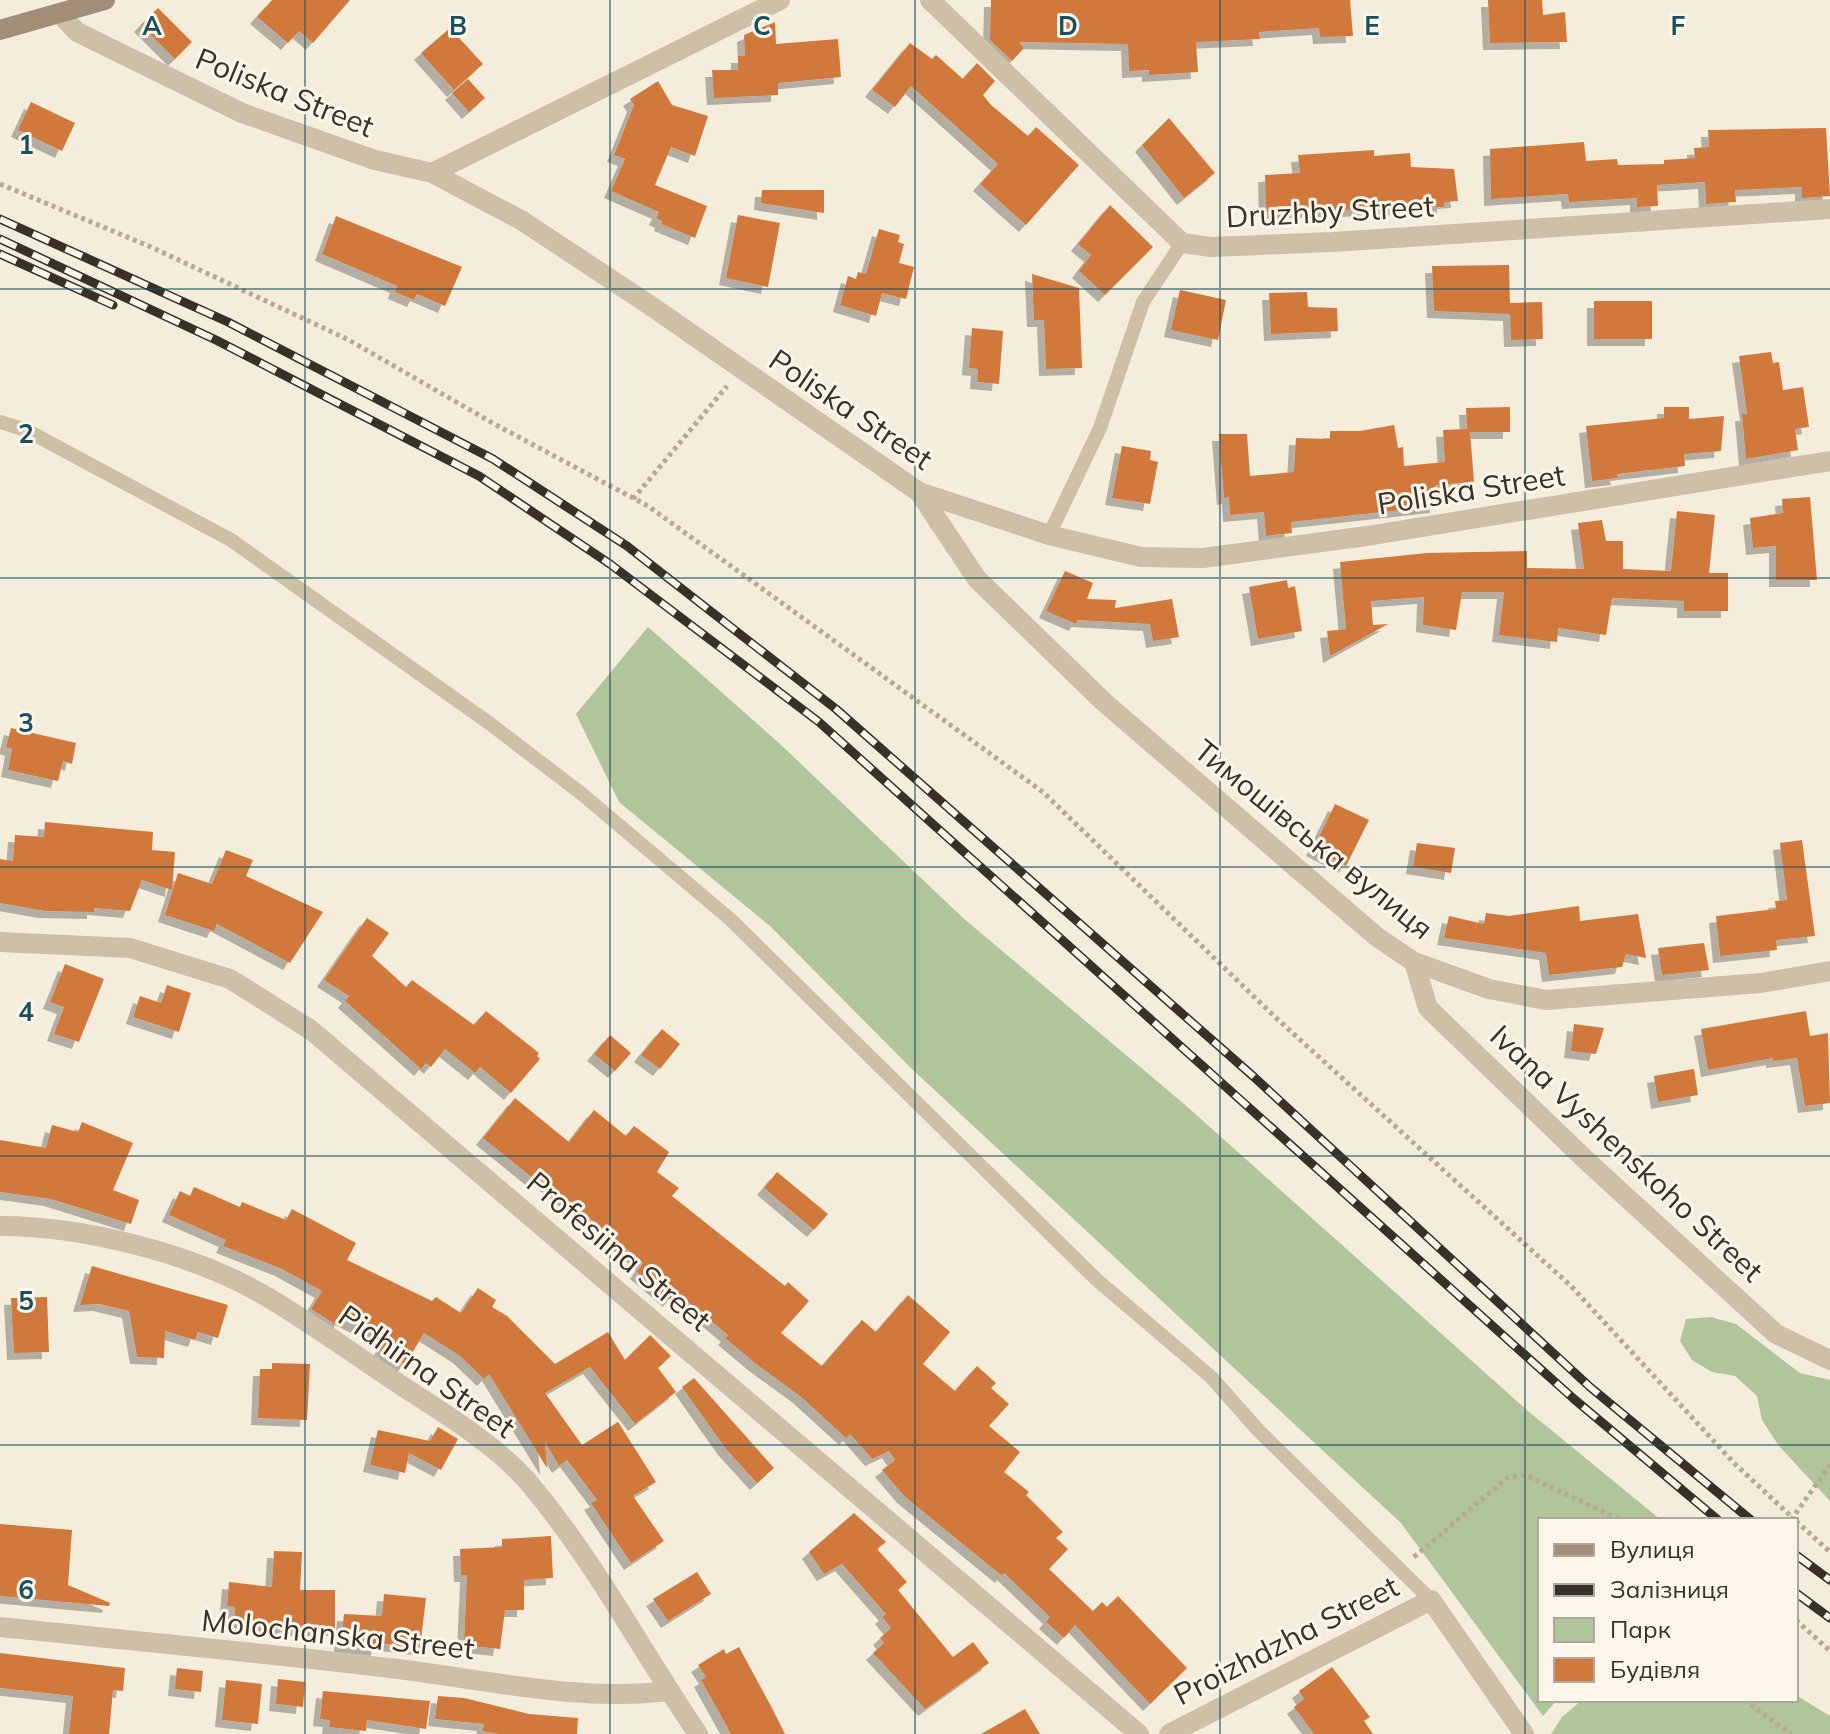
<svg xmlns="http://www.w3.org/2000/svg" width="1830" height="1734" font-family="Mulish,sans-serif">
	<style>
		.green { fill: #b0c59a }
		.building { fill: #d1783e; filter: url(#shadow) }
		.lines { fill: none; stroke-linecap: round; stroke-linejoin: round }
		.path { stroke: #baa991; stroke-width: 5; stroke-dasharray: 4 4; stroke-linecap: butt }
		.lane { stroke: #cebfa7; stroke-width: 14 }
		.street { stroke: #cebfa7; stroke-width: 20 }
		.secondary { stroke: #a28d78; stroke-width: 20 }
		.rail-casing { stroke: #3a3028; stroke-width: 9 }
		.rail { stroke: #fbf6e9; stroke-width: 6; stroke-dasharray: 18; stroke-linecap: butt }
		.grid { fill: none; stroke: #19505f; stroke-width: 2; stroke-opacity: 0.55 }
		.labels { text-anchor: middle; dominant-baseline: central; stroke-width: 6; stroke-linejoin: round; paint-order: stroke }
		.street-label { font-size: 30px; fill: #3a3028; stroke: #fbf6e9 }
		.grid-label { font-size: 26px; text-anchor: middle; font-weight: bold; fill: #19505f; stroke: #fbf6e9; stroke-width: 6; stroke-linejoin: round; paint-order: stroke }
	</style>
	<defs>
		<filter id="shadow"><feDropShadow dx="-7" dy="7" stdDeviation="0" flood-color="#0004"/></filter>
	</defs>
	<rect width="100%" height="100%" fill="#f4eddc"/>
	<path class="green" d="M648 627 780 744 963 918 1183 1103 1528 1411 1661 1520H1540V1700H1557L1543 1716 1401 1523 913 1070 770 926 619 802 576 714Z
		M1711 1317 1736 1324 1800 1373 1830 1380V1501L1779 1446 1762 1420 1757 1396 1735 1376 1712 1372 1692 1360 1680 1341 1686 1319Z
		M1796 1695 1830 1716V1734H1551L1562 1717 1582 1700H1796Z"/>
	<path class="building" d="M272 0H350L313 43 299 31 288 43 257 17Z
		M991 0H1350L1353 36 1320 37 1319 28 1259 32 1260 39 1196 42 1198 72 1149 75V70L1129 71 1128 44 1019 42 1024 48 1012 61 990 40Z
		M1488 0H1542L1543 15 1565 12 1567 42 1490 43Z
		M158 8 192 42 175 59 141 25Z
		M775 22 776 44 838 39 841 77 778 83V95L714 98 712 70H738V56H745L744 35Z
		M450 28 483 64 454 90 421 53Z
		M910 43 932 59 936 55 963 79 977 63 995 81 983 95 991 105 1028 136 1036 127 1079 165 1026 225 980 184 998 164 911 86 895 107 872 90Z
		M468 79 485 98 469 112 452 93Z
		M658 81 672 105 708 116 695 156 671 147 655 185 707 206 695 238 661 224 662 221 656 218 659 212 611 191 625 159 614 155 634 105 630 99Z
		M31 102 75 123 62 151 18 130Z
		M1169 118 1215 173 1184 198 1142 145Z
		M1826 128 1830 196 1802 198V187L1735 190 1736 202 1706 204 1705 182 1657 185 1658 206 1637 207V198L1569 202 1568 194 1491 199 1490 149 1584 142 1586 161 1617 159 1618 165 1664 164V160L1695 158 1694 148 1709 147 1708 130Z
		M1374 150V156L1410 153 1411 167 1454 169 1458 201 1444 202V207L1266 212 1265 175 1300 173 1298 155Z
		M762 190H824V213L761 203Z
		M1110 205 1153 247 1105 295 1079 271 1091 255 1078 244Z
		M738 215 780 223 768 287 726 278Z
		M336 216 462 267 445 306 417 294 414 300 395 292 397 286 322 254Z
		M879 229 900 235 898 242 904 244 899 263 914 267 906 299 882 293 876 316 840 305 848 276 856 279 858 272 866 274Z
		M1509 265 1510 303 1542 302 1543 339 1511 340 1510 314 1434 311 1432 266Z
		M1032 274 1079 288 1082 368 1046 369 1044 320H1034Z
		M1180 290 1226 300 1218 340 1171 330Z
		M1307 292 1308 307 1337 308 1338 331 1271 334 1269 293Z
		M1594 301H1652V339H1594Z
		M972 328 1003 331 999 384 977 382 978 369 969 368Z
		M1771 352 1773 363 1779 362 1783 390 1803 387 1809 427 1795 429 1798 450 1746 459 1742 414H1747L1739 356Z
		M1510 407V432H1470L1474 482 1435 485 1437 506 1291 522 1292 533 1266 536 1264 512 1230 515 1229 497 1224 498 1219 434H1247L1250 476 1294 472 1296 438 1330 439V431H1360L1394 425 1398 448 1403 447 1404 466 1445 462 1443 430 1467 429 1466 408Z
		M1664 407H1689V419L1724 416 1721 451 1684 454 1685 466 1617 474 1618 478 1592 481 1586 426 1664 418Z
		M1122 446 1151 451 1150 460 1158 462 1150 504 1112 498Z
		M1810 497 1817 580H1776V546L1753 548 1750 518 1783 513 1782 499Z
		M1677 511 1715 515 1709 573H1728V611H1684V601L1612 598 1606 635 1558 628 1557 642 1499 635 1504 592H1462L1456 630 1423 625 1424 597 1371 601 1373 625 1388 624 1330 656 1327 631 1346 629 1340 562 1427 553 1527 551V568L1584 569 1578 523 1602 520 1606 541H1623V569L1671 571Z
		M1065 571 1093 583 1087 599 1116 600 1115 608 1172 599 1179 637 1153 641 1150 624 1078 620 1076 624 1046 611Z
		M1287 580 1288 588 1295 586 1302 631 1258 639 1249 587Z
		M11 728 76 743 72 764 63 761 58 781 8 770 12 749 6 747Z
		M1335 804 1369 820 1346 866 1313 849Z
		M45 822 153 832 152 850 175 852 172 890 142 880 130 911 94 908V912L45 911 0 903V859L13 861 15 835 44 837Z
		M1802 840 1815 936 1776 940 1777 950 1720 956 1716 916 1776 909 1775 901 1787 900 1780 843Z
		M1417 843 1455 848 1451 873 1413 867Z
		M226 850 253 860 246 876 323 912 290 963 217 924 214 931 165 915 178 873 212 884Z
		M1579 906 1580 921 1638 914 1646 958 1626 954 1622 967 1549 975 1546 953 1444 938 1449 916 1484 924 1486 913 1509 916Z
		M367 918 389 933 372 956 406 987 412 980 474 1025 486 1011 539 1053 537 1056 540 1059 511 1093 480 1067 475 1073 445 1049 431 1067 426 1063 421 1069 345 1001 349 996 324 980Z
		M1704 943 1709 970 1662 975 1658 948Z
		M65 964 104 979 79 1042 54 1034 64 1007 50 1002Z
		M167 985 191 993 179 1032 133 1017 140 996 161 1003Z
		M1806 1011 1810 1036 1828 1033 1830 1103 1805 1106 1797 1058 1773 1061V1058L1708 1070 1701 1029Z
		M1574 1024 1604 1028 1596 1054 1571 1051Z
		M662 1029 680 1044 660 1069 641 1055Z
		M610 1035 631 1053 615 1071 594 1054Z
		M1694 1069 1698 1095 1658 1102 1654 1076Z
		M515 1098 569 1142 594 1110 626 1136 634 1126 669 1152 657 1172 679 1188 672 1196 785 1286 788 1282 809 1301 781 1333 822 1366 862 1320 876 1332 908 1295 950 1332 923 1364 955 1391 977 1366 996 1383 991 1388 1009 1404 989 1426 1020 1452 1004 1472 1029 1492 1026 1495 1063 1532 1056 1538 1068 1549 1049 1569 1093 1611 1102 1602 1107 1607 1118 1596 1187 1668 1150 1704 1075 1625 1064 1638 1046 1622 1050 1617 1004 1573 1002 1576 904 1496 882 1470 895 1460 889 1451 872 1459 850 1434 846 1438 800 1396 756 1364 725 1338 728 1335 676 1292 670 1300 637 1272 643 1263 584 1213 538 1177 535 1180 483 1138Z
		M82 1122 133 1143 113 1190 139 1200 131 1224 51 1199 0 1192V1140L46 1148 52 1125 78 1132Z
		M777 1172 828 1214 814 1230 764 1188Z
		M194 1187 240 1207 242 1202 286 1220 292 1209 356 1243 347 1260 432 1301 436 1297 461 1313 478 1288 496 1300 492 1307 507 1316 555 1364 608 1332 625 1360 650 1335 671 1356 658 1368 676 1392 635 1424 590 1367 545 1393 582 1445 618 1422 656 1482 633 1496 664 1541 631 1563 591 1503 597 1500 567 1460 559 1466 545 1442 547 1468 489 1374 484 1379 460 1356 424 1333 405 1365 380 1350 386 1340 342 1318 338 1326 311 1309 322 1291 282 1269 223 1246 226 1240 169 1215 180 1191 190 1196Z
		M92 1266 228 1305 218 1338 198 1332 195 1340 165 1331 164 1358 137 1357 129 1311 100 1304 80 1305Z
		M47 1297 49 1352 14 1353 11 1298Z
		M272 1363 310 1364 307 1420 258 1418 260 1369H272Z
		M694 1378 774 1468 757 1483 725 1448 682 1387Z
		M438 1427 458 1439 441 1470 409 1453 405 1473 370 1465 378 1430 430 1441Z
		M854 1513 886 1542 877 1549 907 1582 898 1590 953 1657 973 1642 989 1663 925 1709 873 1653 884 1643 880 1638 891 1628 882 1617 886 1614 842 1564 824 1574 809 1552Z
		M0 1524 72 1530 68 1585 110 1603 109 1606 0 1596Z
		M551 1536 553 1578 524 1580V1610H505L500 1649 464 1645 467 1575H461L460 1549 502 1547V1539Z
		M274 1551 302 1552 300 1590H335V1629H299L234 1620 235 1607 227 1606 229 1582 272 1587Z
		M697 1572 711 1594 668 1621 653 1599Z
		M384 1594 426 1598 420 1648 379 1643 378 1649 341 1645 344 1614 382 1616Z
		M739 1647 773 1710 785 1734H731L701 1680 706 1677 698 1665 724 1649 726 1654Z
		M0 1653 125 1668 123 1691 113 1690 109 1734H69L73 1696 0 1688Z
		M1332 1667 1370 1717 1364 1721 1373 1734H1314L1294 1707 1304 1699 1299 1691Z
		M177 1668 203 1671 201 1692 175 1689Z
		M278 1679 305 1682 303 1707 276 1704Z
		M226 1680 262 1684 258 1724 222 1720Z
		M323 1691 430 1701 426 1729 367 1720 366 1731 329 1727 330 1720 320 1719Z
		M438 1696 464 1698 529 1714 578 1718 577 1734H499L482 1731 484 1724 435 1719Z
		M1025 1709 1040 1734H981Z"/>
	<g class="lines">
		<path class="path" d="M0 184 151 247 349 340 498 426 648 506 1043 792 1275 1017 1571 1286 1734 1463 1795 1520
			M633 499 727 386
			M1791 1520 1830 1465
			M1796 1521 1830 1552
			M1414 1557 1507 1478 1525 1475 1621 1520
			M1796 1620 1830 1651
			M1744 1700 1791 1734"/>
		<path class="lane" d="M0 422 26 430 231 540 489 723 582 794 730 919 1097 1280 1211 1377 1259 1431 1431 1600
			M1049 535 1100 428 1143 302 1182 243"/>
		<path class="street" d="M930 0 1182 243 1211 247 1333 242 1830 209
			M61 15 77 32 242 113 375 160 432 173 521 220 651 306 919 492 1049 535 1141 557 1203 558 1367 536 1830 461
			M432 173 780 0
			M919 492 977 579 1105 703 1377 937 1414 962 1489 989 1546 1000 1761 983 1830 971
			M0 942 130 948 230 979 311 1030 1139 1734
			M1414 962 1428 1008 1589 1163 1776 1334 1830 1360
			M0 1226C82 1226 191 1253 262 1294 309 1321 353 1354 399 1384 440 1411 497 1445 529 1483 594 1560 641 1650 698 1734
			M0 1627C133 1641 266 1653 398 1669 487 1680 579 1702 669 1691
			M1169 1734 1431 1600 1524 1734"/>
		<path class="secondary" d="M0 30 105 0"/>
		<defs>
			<path id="rail" d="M0 219 228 322 493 459 627 546 836 709 1254 1077 1590 1387 1751 1520
				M0 239 216 340 479 476 610 564 819 722 1574 1399 1718 1520
				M0 254 113 305
				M1796 1555 1830 1580
				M1796 1593 1830 1618"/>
		</defs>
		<use href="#rail" class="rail-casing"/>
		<use href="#rail" class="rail"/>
	</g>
	<path class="grid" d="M305 0V1734M610 0V1734M915 0V1734M1220 0V1734M1525 0V1734M0 289H1830M0 578H1830M0 867H1830M0 1156H1830M0 1445H1830"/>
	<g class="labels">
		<g class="street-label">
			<text transform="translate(285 92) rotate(22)">Poliska Street</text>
			<text transform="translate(1330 211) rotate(-3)">Druzhby Street</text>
			<text transform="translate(851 409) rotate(34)">Poliska Street</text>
			<text transform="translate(1471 489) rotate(-9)">Poliska Street</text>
			<text transform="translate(1314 839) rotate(39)">Тимошівська вулиця</text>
			<text transform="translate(1627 1153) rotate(43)">Ivana Vyshenskoho Street</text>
			<text transform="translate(619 1251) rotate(40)">Profesiina Street</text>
			<text transform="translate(427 1371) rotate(35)">Pidhirna Street</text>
			<text transform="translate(338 1634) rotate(6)">Molochanska Street</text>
			<text transform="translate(1286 1640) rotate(-27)">Proizhdzha Street</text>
		</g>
	</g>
	<g class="grid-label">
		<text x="152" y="35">A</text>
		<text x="458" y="35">B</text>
		<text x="762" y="35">C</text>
		<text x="1068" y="35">D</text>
		<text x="1372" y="35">E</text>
		<text x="1678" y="35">F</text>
		<text x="26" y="154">1</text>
		<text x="26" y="443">2</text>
		<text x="26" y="732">3</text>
		<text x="26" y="1021">4</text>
		<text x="26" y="1310">5</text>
		<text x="26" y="1599">6</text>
	</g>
	<rect x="1538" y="1518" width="260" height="184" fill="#fbf6e9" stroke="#aea79c" stroke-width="2"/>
	<rect x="1554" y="1544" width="40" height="12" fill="#a28d78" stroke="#aea79c" stroke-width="2"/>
	<text x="1610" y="1558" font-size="24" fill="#3a3028">Вулиця</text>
	<rect x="1554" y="1584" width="40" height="12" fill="#3a3028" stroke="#aea79c" stroke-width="2"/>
	<text x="1610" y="1598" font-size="24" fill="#3a3028">Залізниця</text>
	<rect x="1554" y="1618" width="40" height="24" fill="#b0c59a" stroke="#aea79c" stroke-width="2"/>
	<text x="1610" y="1638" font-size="24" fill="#3a3028">Парк</text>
	<rect x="1554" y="1658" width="40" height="24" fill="#d1783e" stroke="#aea79c" stroke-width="2"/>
	<text x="1610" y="1678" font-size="24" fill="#3a3028">Будівля</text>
</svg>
